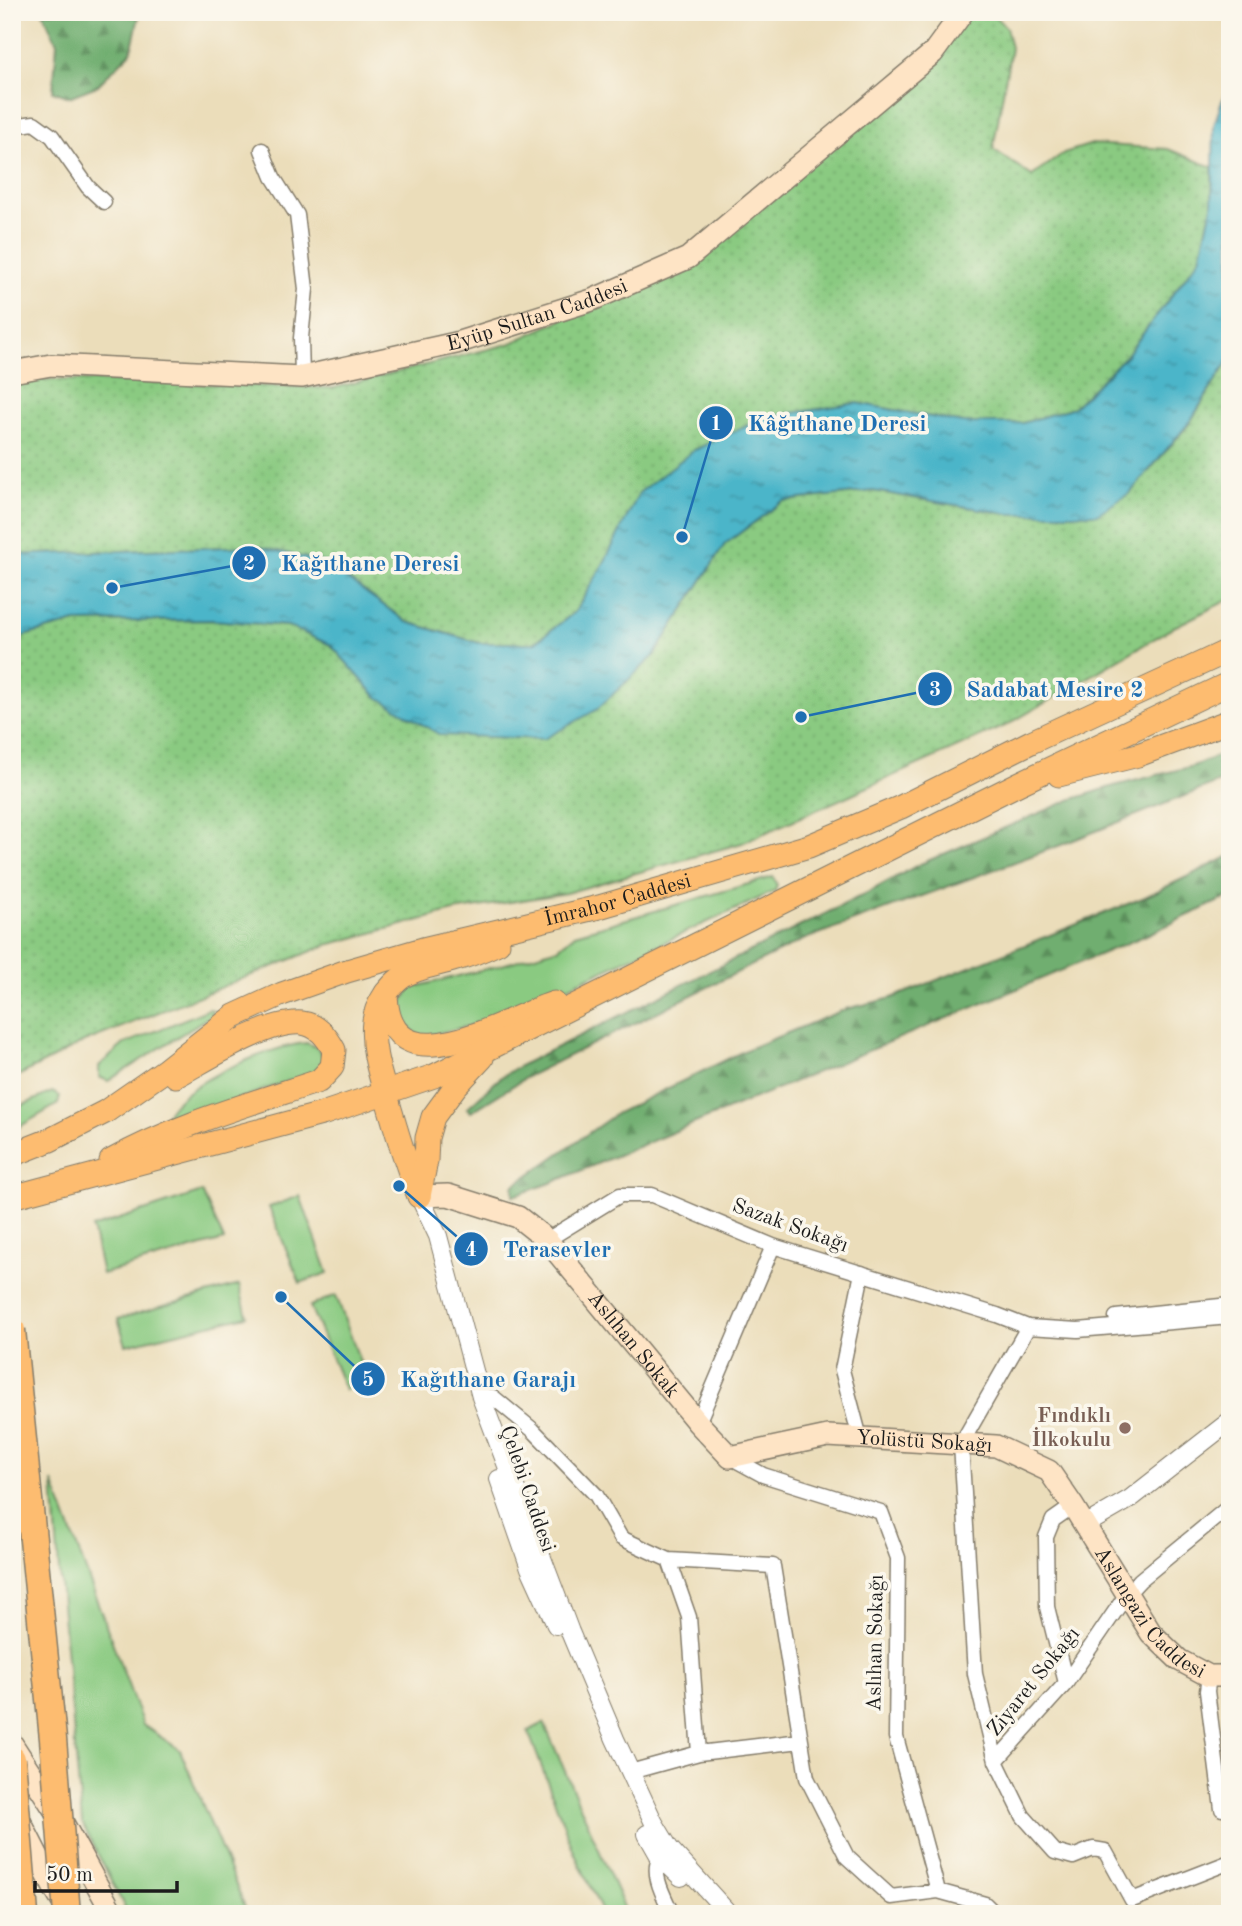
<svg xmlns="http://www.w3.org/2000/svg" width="1242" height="1926" font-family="'Old Standard TT',serif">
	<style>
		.green { fill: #8aca81; stroke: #53734e; stroke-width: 2 }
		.forest { fill: url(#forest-firs); stroke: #466546; stroke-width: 2 }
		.park { fill: url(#park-dots); stroke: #53734e; stroke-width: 2 }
		.water { fill: url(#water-ripples); stroke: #346872; stroke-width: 2 }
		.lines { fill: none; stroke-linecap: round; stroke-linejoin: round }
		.minor-casing { stroke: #847c6b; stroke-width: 17 }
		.tertiary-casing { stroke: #847c6b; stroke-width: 20 }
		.secondary-casing { stroke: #847c6b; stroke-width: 24 }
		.primary-casing { stroke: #847c6b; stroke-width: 25 }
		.minor { stroke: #fff; stroke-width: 14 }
		.tertiary { stroke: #fff; stroke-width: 18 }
		.secondary { stroke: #fee4c5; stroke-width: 21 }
		.primary { stroke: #fdbc6f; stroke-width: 23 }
		.motorway-bridge-casing { stroke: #847c6b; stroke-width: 29; stroke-linecap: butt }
		.motorway-bridge { stroke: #fdbc6f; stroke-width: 26 }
		.education-dot { fill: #8d6e63; stroke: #fbf7ec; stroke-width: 2.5 }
		.labels { text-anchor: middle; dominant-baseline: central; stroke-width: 7; stroke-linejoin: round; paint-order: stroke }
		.street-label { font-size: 21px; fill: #1c1c1c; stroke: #fbf7ec }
		.education-label { font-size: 21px; font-weight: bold; fill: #785e54; stroke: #fbf7ec; text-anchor: end }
		.leader { fill: none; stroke: #1f6fb2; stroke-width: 2.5 }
		.callout-dot { fill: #1f6fb2; stroke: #fbf7ec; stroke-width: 2.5 }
		.mark-label { font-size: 21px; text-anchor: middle; font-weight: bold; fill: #fff }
		.callout-label { font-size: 23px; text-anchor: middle; font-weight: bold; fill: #1f6fb2; stroke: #fbf7ec; stroke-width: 7; stroke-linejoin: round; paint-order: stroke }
	</style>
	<defs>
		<pattern id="forest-firs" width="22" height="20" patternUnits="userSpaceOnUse" patternTransform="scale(1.75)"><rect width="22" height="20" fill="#6fae6f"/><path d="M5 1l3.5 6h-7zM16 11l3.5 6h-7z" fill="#5a8d5a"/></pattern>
		<pattern id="park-dots" width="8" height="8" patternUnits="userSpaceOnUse" patternTransform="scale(1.75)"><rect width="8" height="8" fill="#8aca81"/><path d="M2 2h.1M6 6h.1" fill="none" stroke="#76ad6f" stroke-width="1.8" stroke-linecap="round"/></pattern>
		<pattern id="water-ripples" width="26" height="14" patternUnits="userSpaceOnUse" patternTransform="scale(1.75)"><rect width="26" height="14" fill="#4bb5c9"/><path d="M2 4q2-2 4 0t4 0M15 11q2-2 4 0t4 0" fill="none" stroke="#3e92a2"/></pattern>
	</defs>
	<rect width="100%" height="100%" fill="#fbf7ec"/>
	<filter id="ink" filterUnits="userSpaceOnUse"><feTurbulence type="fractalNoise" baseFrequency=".0143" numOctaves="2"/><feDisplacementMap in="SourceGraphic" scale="14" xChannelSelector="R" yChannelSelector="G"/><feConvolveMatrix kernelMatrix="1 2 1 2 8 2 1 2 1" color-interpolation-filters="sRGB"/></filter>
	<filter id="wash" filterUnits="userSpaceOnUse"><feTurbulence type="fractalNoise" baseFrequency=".00686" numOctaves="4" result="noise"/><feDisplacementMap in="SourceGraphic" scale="28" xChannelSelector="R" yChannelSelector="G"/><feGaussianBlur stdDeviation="1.57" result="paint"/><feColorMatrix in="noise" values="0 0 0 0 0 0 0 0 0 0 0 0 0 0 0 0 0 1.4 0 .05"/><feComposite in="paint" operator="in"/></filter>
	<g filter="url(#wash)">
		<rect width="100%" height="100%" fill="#ebddba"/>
		<path class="green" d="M773 877 777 885 775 891 550 995 469 1026 420 1037C401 1021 394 1010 411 988L502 965 558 948 575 934Z
			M209 1009 214 1011 210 1016 108 1081 99 1077V1066L124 1044Z
			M307 1043 316 1047 325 1058 321 1069 170 1124 166 1116C180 1083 273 1045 307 1043Z
			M52 1092 60 1096 58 1104 12 1131V1110Z
			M202 1192 224 1240 102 1274 92 1228Z
			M300 1196 328 1273 300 1283 269 1207Z
			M239 1285 247 1316 126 1345 118 1319Z
			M336 1295 367 1381 345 1390 310 1306Z
			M53 1482 143 1725 180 1750 248 1914H128L82 1823 59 1571Z
			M544 1723 627 1914H603L574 1852 528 1731Z"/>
		<path class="forest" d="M43 12H140L131 52 97 86 69 97 53 91 57 43Z
			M1230 751V778L1061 845 805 939 530 1075 471 1112 467 1108 501 1077 525 1063 869 892 918 865 1070 800 1114 786 1193 766Z
			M1230 856V896L1144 936 551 1183 513 1196V1186L617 1113 748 1049 846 1009 892 998 1145 897Z"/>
		<path class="park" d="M967 12H990L1006 27 1011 48 993 149 1032 176 1064 153 1092 144 1168 149 1212 167V207L1200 258 1126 356 1074 407 1023 423H963L857 403 766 418 694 450 604 563 575 612 534 643H479L407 622 325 563 257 546 12 555V380L35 379 334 388 509 344 697 257Z
			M1230 358V599L1176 626 1007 725 742 843 566 893 454 911 327 945 84 1042 12 1079V639L76 622 212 620 288 626 331 645 376 696 653 657 725 544 783 501 873 491 1009 514 1130 493 1189 424Z"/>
		<path class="water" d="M1230 78V358L1189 423 1130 493 1097 514H1009L873 491 783 501 725 544 653 657 596 710 544 739 440 735 376 696 331 645 288 626 212 620 76 622 12 639V555L257 546 325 563 407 622 479 643H534L575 612 604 563 639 493 694 450 766 417 857 403 963 423H1023L1074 407 1126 356 1200 258 1212 207 1214 125Z"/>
	</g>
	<g filter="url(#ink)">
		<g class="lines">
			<defs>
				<path id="minor" d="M12 131 20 125 34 123 52 136 88 187 104 202
					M262 150 273 177 297 215 306 289 301 338 302 377
					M547 1240 620 1195H652L773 1246 997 1315 1028 1327 1078 1330 1230 1317
					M1116 1317 1230 1305
					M1028 1327 961 1444 975 1674 996 1761 1023 1816 1055 1852 1073 1857 1093 1849 1105 1851 1132 1900 1230 1862
					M481 1397H493L533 1430 596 1495 621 1538 669 1560
					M698 1423 773 1246
					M860 1438 842 1370 862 1273
					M730 1457 763 1475 881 1512 898 1558 896 1737 938 1891
					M1209 1676 1207 1691 1222 1809 1230 1806
					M1066 1683 1047 1607 1046 1537 1053 1520 1073 1506
					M699 1753 689 1617 669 1560 773 1566 807 1778 847 1857 891 1897 938 1891 985 1904 995 1914
					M996 1761 1066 1683 1127 1594 1140 1580 1230 1506
					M630 1772 699 1753 801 1741
					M660 1857C650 1874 665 1898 672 1914"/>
				<path id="tertiary" d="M419 1196 438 1236 481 1397 570 1632 615 1739 654 1823 669 1848 729 1914
					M499 1479 530 1568 556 1625
					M1085 1525 1130 1499 1230 1421
					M647 1834 660 1857 681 1877"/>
				<g id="secondary">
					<path id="s1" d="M12 372 51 365 302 377 456 343 592 300 688 258 933 53 963 12"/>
					<path id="s2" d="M419 1196 448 1195 518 1217 547 1240 698 1423 730 1457 828 1436 996 1446 1049 1471 1073 1506 1151 1633 1179 1660 1209 1676H1230"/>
					<path d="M12 1744 63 1823 113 1914"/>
					<path d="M19 1819 54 1888 66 1908"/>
				</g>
				<g id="primary">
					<path d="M1059 775 1138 755 1230 721"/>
					<path d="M386 993C388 1093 503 1019 554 1003"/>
					<path id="s3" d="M12 1155 50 1140 105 1112 164 1071 234 1016 282 994 347 971 423 949 599 907 809 846 901 807 1031 742 1230 650"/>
					<path d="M111 1161C175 1125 250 1104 319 1081L332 1067 334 1050C327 1037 318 1025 302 1023 267 1020 206 1060 176 1076"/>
					<path d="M419 1196C405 1163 396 1129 386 1095 379 1071 371 1046 374 1021 376 1004 389 987 402 977 417 967 436 965 453 960 468 956 483 950 498 943"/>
					<path d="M419 1196 426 1161 427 1138 433 1117 455 1087 482 1058"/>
					<path d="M12 1197 322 1114 434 1076 1018 784 1230 683"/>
				</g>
			</defs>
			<use href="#minor" class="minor-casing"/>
			<use href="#tertiary" class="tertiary-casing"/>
			<use href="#secondary" class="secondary-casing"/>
			<use href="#primary" class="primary-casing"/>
			<use href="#minor" class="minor"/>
			<use href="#tertiary" class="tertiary"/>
			<use href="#secondary" class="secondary"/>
			<use href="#primary" class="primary"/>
			<defs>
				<path id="motorway-bridge" d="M12 1330 53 1739 67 1914
					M12 1759 25 1914"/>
			</defs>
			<use href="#motorway-bridge" class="motorway-bridge-casing"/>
			<use href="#motorway-bridge" class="motorway-bridge"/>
		</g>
	</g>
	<circle class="education-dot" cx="1125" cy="1428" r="7"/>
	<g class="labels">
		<g class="street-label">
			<text stroke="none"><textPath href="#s1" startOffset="534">Eyüp Sultan Caddesi</textPath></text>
			<text stroke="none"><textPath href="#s3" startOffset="665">İmrahor Caddesi</textPath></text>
			<text transform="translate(790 1226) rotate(20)">Sazak Sokağı</text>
			<text stroke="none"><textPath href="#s2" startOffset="275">Aslıhan Sokak</textPath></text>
			<text stroke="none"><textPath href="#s2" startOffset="620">Yolüstü Sokağı</textPath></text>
			<text transform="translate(527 1489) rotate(71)">Çelebi Caddesi</text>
			<text stroke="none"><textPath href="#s2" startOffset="926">Aslangazi Caddesi</textPath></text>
			<text transform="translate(876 1643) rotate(-89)">Aslıhan Sokağı</text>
			<text transform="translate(1034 1682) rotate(-51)">Ziyaret Sokağı</text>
		</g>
		<g class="education-label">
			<text x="1111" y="1416">Fındıklı<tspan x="1111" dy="24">İlkokulu</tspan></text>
		</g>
	</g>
	<path class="leader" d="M682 537L716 423M112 588L249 563M801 717L935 689M399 1186L471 1249M281 1297L368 1379"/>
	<g class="callout-dot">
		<circle cx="682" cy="537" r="7"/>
		<circle cx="112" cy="588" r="7"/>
		<circle cx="801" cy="717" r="7"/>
		<circle cx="399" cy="1186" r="7"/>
		<circle cx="281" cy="1297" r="7"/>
		<circle cx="716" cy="423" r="18"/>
		<circle cx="249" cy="563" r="18"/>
		<circle cx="935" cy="689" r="18"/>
		<circle cx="471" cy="1249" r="18"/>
		<circle cx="368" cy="1379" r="18"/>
	</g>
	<g class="mark-label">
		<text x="716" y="430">1</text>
		<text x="249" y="570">2</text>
		<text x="935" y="696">3</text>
		<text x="471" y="1256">4</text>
		<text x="368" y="1386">5</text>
	</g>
	<g class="callout-label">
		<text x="837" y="431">Kâğıthane Deresi</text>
		<text x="370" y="571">Kağıthane Deresi</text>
		<text x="1055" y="697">Sadabat Mesire 2</text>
		<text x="557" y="1257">Terasevler</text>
		<text x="488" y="1387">Kağıthane Garajı</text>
	</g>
	<rect width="1242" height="1926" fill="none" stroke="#fbf7ec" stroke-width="42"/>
	<path d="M35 1881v10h142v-10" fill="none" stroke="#1c1c1c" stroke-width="3.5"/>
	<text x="46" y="1881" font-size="21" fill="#1c1c1c" stroke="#fbf7ec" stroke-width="5" paint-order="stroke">50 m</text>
</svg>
